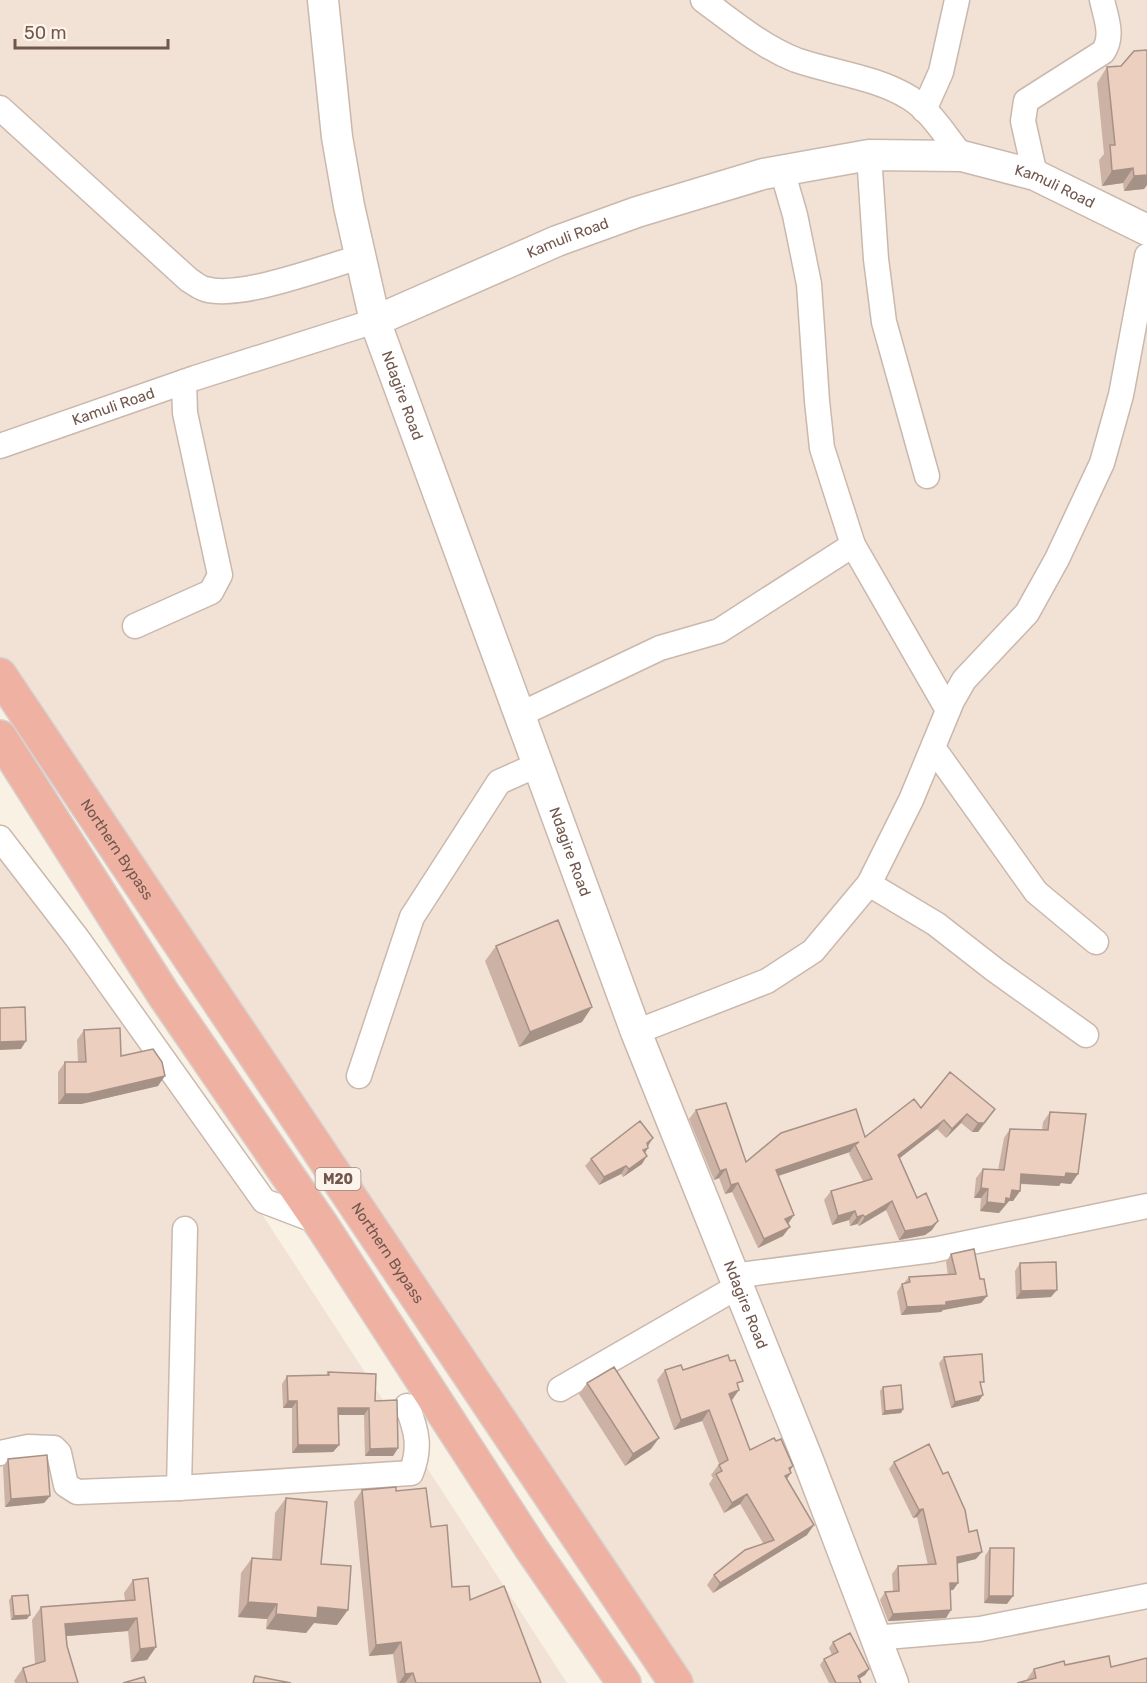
<svg xmlns="http://www.w3.org/2000/svg" width="1147" height="1683" font-family="Rubik,sans-serif">
	<style>
		.residential { fill: #f1e2d5 }
		.lines { fill: none; stroke-linecap: round; stroke-linejoin: round }
		.minor-casing { stroke: #cbb8ad; stroke-width: 27 }
		.tertiary-casing { stroke: #cbb8ad; stroke-width: 33 }
		.motorway-casing { stroke: #d7d0cd; stroke-width: 36 }
		.minor { stroke: #fff; stroke-width: 24 }
		.tertiary { stroke: #fff; stroke-width: 30 }
		.motorway { stroke: #efb1a2; stroke-width: 33 }
		.wall { fill: #ccb2a5 }
		.shaded-wall { fill: #a69186 }
		.building { fill: #edcfc0; stroke: #a69186; stroke-width: 1.5 }
		.labels { text-anchor: middle; dominant-baseline: central; stroke-width: 4.5; stroke-linejoin: round; paint-order: stroke }
		.shield { fill: #fdf5eb; stroke: #9b867c; stroke-width: 1.5 }
		.shield-label { font-size: 14px; font-weight: bold; fill: #71574d }
		.street-label { font-size: 15px; fill: #71574d; stroke: #fdf5eb }
	</style>
	<rect width="100%" height="100%" fill="#faf1e5"/>
	<path class="residential" d="M0 0H1147V1683H676L0 675Z
		M0 836 74 925 567 1683H0Z"/>
	<g class="lines">
		<defs>
			<g id="minor">
				<path d="M703 0C733 22 761 46 796 60 834 73 876 77 910 98 931 111 946 137 962 156"/>
				<path d="M0 108 189 280C194 283 200 288 205 289 240 300 323 267 361 257"/>
				<path d="M924 110 941 72 957 0"/>
				<path d="M869 155 876 259 884 322 927 476"/>
				<path d="M1035 175 1023 121 1026 101 1103 52C1114 36 1106 18 1102 0"/>
				<path id="s1" d="M0 446 195 378 375 321"/>
				<path d="M853 545 948 710"/>
				<path d="M135 626 211 592 220 575 185 413 184 382"/>
				<path d="M519 715 660 648 719 631 853 545 822 448 817 401 809 284 795 215 782 170"/>
				<path d="M934 749 1036 892 1096 942"/>
				<path d="M0 838 77 938 264 1201 319 1222"/>
				<path d="M869 884 936 924 995 970 1086 1035"/>
				<path d="M636 1032 767 981 813 951 869 884 911 800 952 701 964 680 1027 613 1057 559 1102 463 1121 395 1147 256"/>
				<path d="M359 1076 412 917 499 782 537 765"/>
				<path d="M733 1276 933 1250 1147 1206"/>
				<path d="M560 1389 737 1287"/>
				<path d="M0 1453 28 1447 54 1448 59 1453 66 1485 77 1492 179 1488 185 1229"/>
				<path d="M179 1488 411 1473C421 1448 417 1431 407 1406"/>
				<path d="M874 1638 980 1629 1147 1596"/>
			</g>
			<g id="tertiary">
				<path id="s2" d="M323 0 337 137 349 206 375 321 636 1032 808 1460 893 1683"/>
				<path id="s3" d="M375 321 557 241 637 212 763 174 869 155 962 156 1035 175 1147 230"/>
			</g>
			<g id="motorway">
				<path id="s4" d="M0 675 676 1683"/>
				<path d="M0 737 164 995 323 1227 531 1548 624 1683"/>
			</g>
		</defs>
		<use href="#minor" class="minor-casing"/>
		<use href="#tertiary" class="tertiary-casing"/>
		<use href="#motorway" class="motorway-casing"/>
		<use href="#minor" class="minor"/>
		<use href="#tertiary" class="tertiary"/>
		<use href="#motorway" class="motorway"/>
	</g>
	<path class="wall" d="M1147 50V185L1144 189 1124 191 1123 183 1102 186 1099 160 1104 154 1097 83 1107 67 1121 66Z
		M496 946 582 1022 519 1047 485 961Z
		M84 1030 121 1056 158 1086 81 1104H58V1072L65 1062H78L77 1040Z
		M950 1072 989 1118 978 1132H972L961 1123 946 1138 937 1129 900 1158 932 1230 925 1235 899 1240 886 1210 859 1226 857 1224 850 1226 849 1220 832 1225 824 1200 831 1191 863 1181 849 1154 850 1152 778 1176 788 1224 783 1236 758 1248 732 1192 725 1194 719 1178 714 1180 689 1119 696 1110 746 1162 865 1137 921 1108Z
		M1050 1112 1071 1184 1061 1183 1059 1186 1020 1184V1191L1013 1201H1009L999 1213 980 1211 981 1198H974L976 1178 983 1169 998 1170 1004 1138 1010 1129 1042 1130 1043 1122Z
		M648 1146V1148L645 1153 642 1164 623 1177 621 1174 599 1185 585 1166 591 1159Z
		M951 1254 980 1279 987 1296 981 1303 943 1310 941 1312 901 1315 897 1292 902 1284 904 1283 909 1277 948 1275 946 1262Z
		M1020 1263 1051 1297 1016 1299 1015 1271Z
		M944 1357 981 1386 979 1401 951 1408 939 1363Z
		M665 1370H683L738 1387 731 1401 750 1450 776 1441 793 1466 790 1470 787 1479 807 1535 713 1593 707 1585 714 1575 763 1543 740 1504 724 1513 709 1484 713 1478 711 1475 719 1464 702 1421 674 1430 657 1380Z
		M328 1372 375 1401 398 1448 393 1456H365L364 1415H338L339 1445 333 1452 292 1453V1408H283L282 1384 287 1376 326 1375Z
		M587 1383 651 1449 625 1466 579 1394Z
		M883 1387 903 1409 901 1413 882 1415 880 1391Z
		M8 1459 50 1496 44 1503 5 1507 3 1467Z
		M894 1462 976 1559 957 1563 958 1583 953 1590H950L946 1618 888 1621 880 1600 885 1592H893L892 1574 898 1566 928 1565 917 1517 913 1518 889 1469Z
		M362 1490 396 1491 431 1527 452 1587 470 1600 541 1683H397L393 1654 369 1656 354 1502Z
		M286 1498 321 1564 337 1625 314 1623 306 1633 266 1629 267 1619 238 1617 241 1573 252 1558 272 1560 275 1513Z
		M990 1548 1007 1604 984 1603 985 1556Z
		M133 1580 156 1647 147 1660 131 1662 128 1631 66 1636 67 1646 78 1683H15L14 1681 23 1668 35 1664 32 1620 41 1607 125 1600 124 1593Z
		M12 1596 27 1619 11 1620 9 1600Z
		M833 1642 869 1669 865 1675 859 1679 861 1683H829L820 1665 824 1659 832 1655 829 1648Z
		M1065 1665 1111 1667 1147 1683 1027 1680V1679L1034 1669Z"/>
	<path class="shaded-wall" d="M1133 168 1123 183 1102 186 1112 171Z
		M1147 175V185L1144 189 1124 191 1134 176Z
		M592 1007 582 1022 519 1047 530 1032Z
		M26 1041 21 1049 0 1050V1042Z
		M165 1076 158 1086 81 1104H58L65 1094Z
		M995 1109 978 1132H972L978 1123Z
		M967 1114 961 1123 946 1138 952 1129Z
		M944 1120 937 1129 892 1164 898 1155Z
		M653 1138 648 1146V1148L643 1156 637 1157 647 1143Z
		M859 1142 855 1145 850 1152 769 1179 776 1170Z
		M647 1156 642 1164 623 1177 629 1169Z
		M626 1166 621 1174 599 1185 604 1177Z
		M726 1169 719 1178 714 1180 720 1171Z
		M1066 1173 1078 1174 1071 1184 1061 1183 1059 1186 1014 1183 1021 1174Z
		M738 1183 732 1192 725 1194 731 1185Z
		M981 1188 988 1189 981 1198H974Z
		M1012 1190 1020 1191 1013 1201H1009L999 1213 980 1211 987 1202Z
		M892 1201 886 1210 859 1226 865 1217Z
		M855 1211 849 1220 832 1225 838 1216Z
		M794 1215 788 1224 785 1219Z
		M863 1215 857 1224 850 1226 857 1217Z
		M938 1221 932 1230 925 1235 899 1240 905 1231Z
		M790 1227 783 1236 758 1248 764 1239Z
		M1057 1290 1051 1297 1016 1299 1021 1291Z
		M987 1296 981 1303 943 1310 941 1312 901 1315 907 1307 946 1302Z
		M739 1390 732 1400 722 1404 729 1394Z
		M983 1395 979 1401 951 1408 955 1402Z
		M288 1401H297L292 1408H283Z
		M338 1408H369L364 1415H333Z
		M903 1409 901 1413 882 1415 885 1411Z
		M709 1410 702 1421 674 1430 681 1420Z
		M659 1438 651 1449 625 1466 633 1454Z
		M298 1445H339L333 1452 292 1453Z
		M398 1448 393 1456H365L370 1449Z
		M793 1466 787 1475 791 1473 784 1483 778 1486 789 1468Z
		M747 1494 740 1504 724 1513 732 1503Z
		M50 1496 44 1503 5 1507 11 1499Z
		M923 1509 917 1517 913 1518 919 1510Z
		M814 1525 807 1535 713 1593 720 1583Z
		M982 1552 976 1559 952 1565 957 1557Z
		M950 1583H958L953 1590 944 1591Z
		M989 1596H1013L1007 1604 984 1603Z
		M248 1602 277 1604 267 1619 238 1617Z
		M318 1607 348 1610 337 1625 314 1623 306 1633 266 1629 276 1614Z
		M951 1610 946 1618 888 1621 893 1614Z
		M30 1615 27 1619 11 1620 14 1616Z
		M137 1618 128 1631 56 1637 65 1624Z
		M401 1642 393 1654 369 1656 376 1645Z
		M156 1647 147 1660 131 1662 140 1649Z
		M869 1669 865 1675 854 1682 858 1676Z
		M413 1673 405 1683H399L405 1674Z"/>
	<path class="building" d="M1147 50V175L1134 176 1133 168 1112 171 1110 145H1115L1107 67 1121 66 1134 51Z
		M558 920 592 1007 530 1032 496 946Z
		M25 1007 26 1041 0 1042V1008Z
		M120 1028 121 1056 153 1049 162 1062 165 1076 88 1094H65V1062H86L84 1030Z
		M950 1072 995 1109 984 1123H978L967 1114 952 1129 944 1120 898 1155 917 1198 926 1193 938 1221 932 1226 905 1231 892 1201 865 1217 863 1215 857 1217 855 1211 838 1216 831 1191 872 1179 855 1145 859 1142 776 1170 794 1215 785 1219 790 1227 764 1239 738 1183 731 1185 726 1169 720 1171 696 1110 726 1103 746 1162 781 1133 856 1109 865 1137 914 1099 921 1108Z
		M1050 1112 1086 1114 1078 1174 1066 1173 1065 1177 1021 1174 1020 1191 1012 1190 1010 1199 1006 1198 1005 1204 987 1202 988 1189 981 1188 983 1169 1004 1170 1010 1129 1048 1130Z
		M640 1121 653 1138 647 1143 648 1148 643 1150 647 1156 629 1169 626 1166 604 1177 591 1159Z
		M974 1249 980 1279H984L987 1296 946 1302V1305L907 1307 902 1284 910 1282 909 1277 956 1274 951 1254Z
		M1056 1262 1057 1290 1021 1291 1020 1263Z
		M982 1354 984 1382H980L983 1395 955 1402 944 1357Z
		M728 1355 730 1361 735 1360 743 1381 737 1383 739 1390 729 1394 750 1450 774 1438 776 1441 781 1439 793 1466 789 1468 791 1473 785 1476 814 1525 720 1583 714 1575 745 1550 774 1540 747 1494 732 1503 716 1474 722 1471 719 1465 728 1460 709 1410 681 1420 665 1370 681 1365 683 1370Z
		M614 1367 659 1438 633 1454 587 1383Z
		M328 1372 376 1374 375 1401 397 1400 398 1448 370 1449 369 1408H338L339 1445H298L297 1401H288L287 1376 329 1375Z
		M901 1385 903 1409 885 1411 883 1387Z
		M929 1444 943 1474 948 1472 965 1510 969 1532 977 1530 982 1552 957 1557 958 1583H950L951 1610 893 1614 885 1592 899 1591 898 1566 936 1564 923 1509 919 1510 894 1462Z
		M47 1455 50 1496 11 1499 8 1459Z
		M396 1487V1491L426 1488 431 1527 447 1525 452 1587 469 1586 470 1600 504 1586 541 1683H416L413 1673 405 1674 401 1642 376 1645 362 1490Z
		M286 1498 327 1502 321 1564 351 1566 348 1610 318 1607 317 1618 276 1614 277 1604 248 1602 252 1558 281 1560Z
		M990 1548H1014L1013 1596H989Z
		M148 1578 156 1647 140 1649 137 1618 65 1624 67 1646 78 1683H27L23 1668 45 1661 41 1607 135 1600 133 1580Z
		M28 1595 30 1615 14 1616 12 1596Z
		M850 1633 869 1669 858 1676 861 1683H836L824 1659 838 1652 833 1642Z
		M1109 1656 1111 1667 1147 1658V1683H1017L1036 1678 1034 1669 1064 1661 1065 1665Z
		M255 1676 291 1683H253Z
		M144 1677 146 1683H123Z"/>
	<g class="labels">
		<rect class="shield" x="315.5" y="1168" width="45" height="22" rx="4.5"/>
		<g class="shield-label">
			<text x="338" y="1179">M20</text>
		</g>
		<g class="street-label">
			<text stroke="none"><textPath href="#s3" startOffset="714">Kamuli Road</textPath></text>
			<text stroke="none"><textPath href="#s3" startOffset="210">Kamuli Road</textPath></text>
			<text stroke="none"><textPath href="#s2" startOffset="405">Ndagire Road</textPath></text>
			<text stroke="none"><textPath href="#s1" startOffset="120">Kamuli Road</textPath></text>
			<text stroke="none"><textPath href="#s4" startOffset="210">Northern Bypass</textPath></text>
			<text stroke="none"><textPath href="#s2" startOffset="891">Ndagire Road</textPath></text>
			<text stroke="none"><textPath href="#s4" startOffset="696">Northern Bypass</textPath></text>
			<text stroke="none"><textPath href="#s2" startOffset="1377">Ndagire Road</textPath></text>
		</g>
	</g>
	<path d="M15 39v9h153v-9" fill="none" stroke="#71574d" stroke-width="3"/>
	<text x="24" y="39" font-size="18" fill="#71574d" stroke="#fdf5eb" stroke-width="4.5" paint-order="stroke">50 m</text>
</svg>
